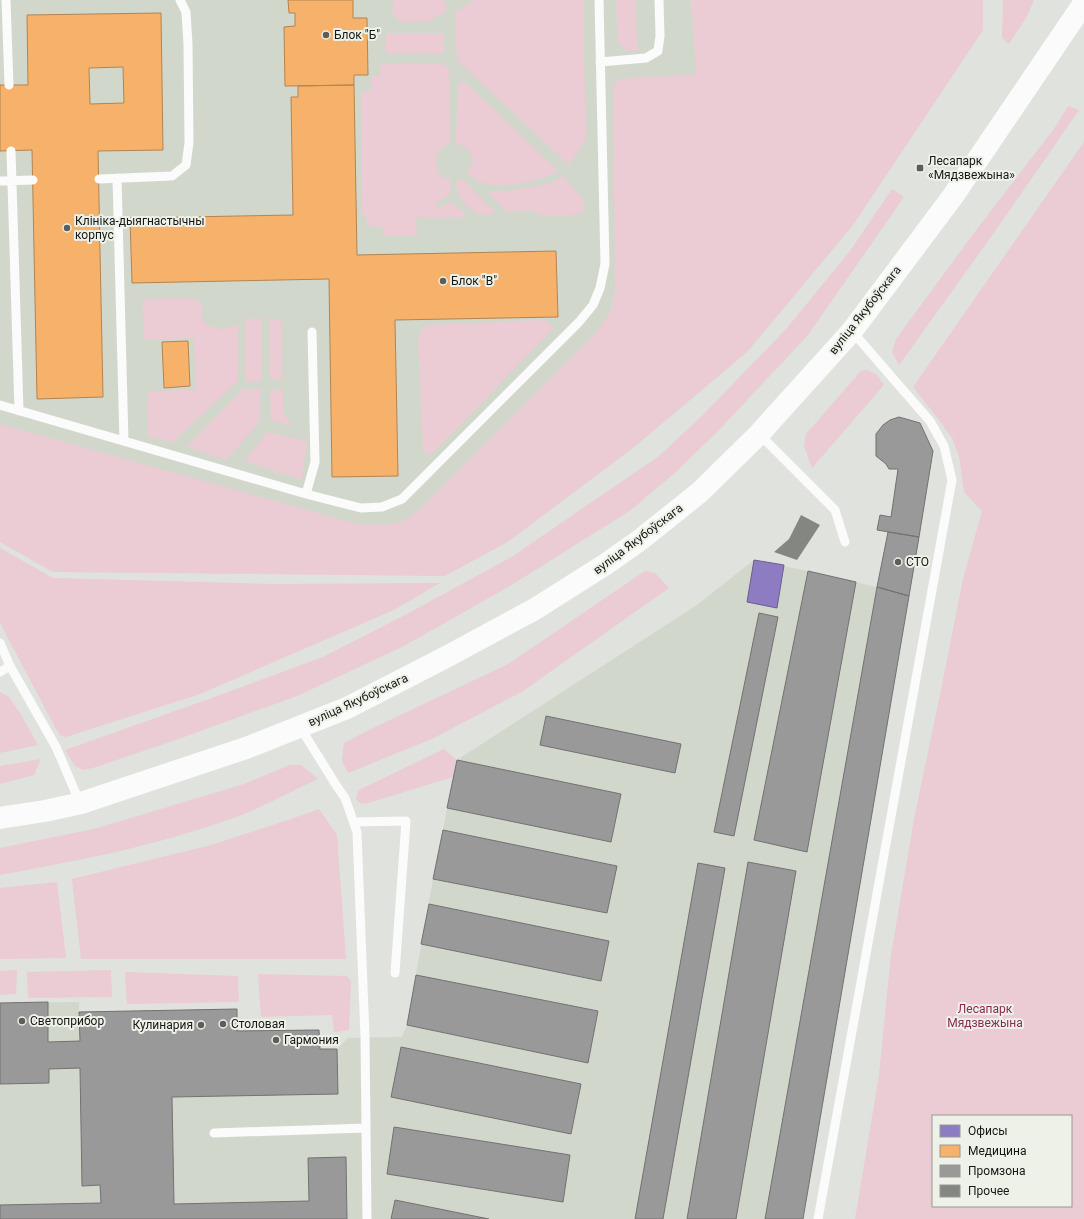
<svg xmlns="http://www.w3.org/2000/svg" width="1084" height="1219" font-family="Roboto,sans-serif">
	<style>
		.built { fill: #d2d7cc }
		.green { fill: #ebcbd4; fill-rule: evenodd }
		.offices { fill: #8e7cc3; stroke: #6a5e8e }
		.health { fill: #f6b26b; stroke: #b38451; fill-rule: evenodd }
		.industry { fill: #999; stroke: #727271 }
		.building { fill: #848682 }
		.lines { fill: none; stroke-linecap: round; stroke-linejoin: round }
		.lane { stroke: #fafbfa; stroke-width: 9 }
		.secondary { stroke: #fafbfa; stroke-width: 22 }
		.poi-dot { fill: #5c5e5a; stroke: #edf1e8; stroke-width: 1.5 }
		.labels { text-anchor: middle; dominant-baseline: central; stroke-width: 4; stroke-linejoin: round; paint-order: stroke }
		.poi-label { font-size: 12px; fill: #161714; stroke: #edf1e8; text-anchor: start }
		.street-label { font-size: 12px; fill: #161714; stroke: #edf1e8 }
		.park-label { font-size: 12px; fill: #8d2957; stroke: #edf1e8 }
	</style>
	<rect width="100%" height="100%" fill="#dfe2dd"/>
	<path class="built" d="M0 0H691L715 320 409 568 0 487Z
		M754 560 808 571 877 587 909 596 803 1219H0V1003L79 1002V1012L237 1009V1031L319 1030 320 1049H337L348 1038 402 1037 407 1025 433 879 457 760 697 605Z"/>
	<path class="green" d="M394 0H444L447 10 430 21H400L395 17 392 11Z
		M474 0H583L586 139 569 165 457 60 455 13Z
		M616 0H635L638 50 626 51 618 42Z
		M691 0H983V30L853 225 794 296 747 352 633 448 509 541 445 576 53 572 0 542V424L357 524 384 525 401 522 418 511 598 331 611 310 615 291 613 87 619 79 696 74Z
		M1003 0H1034L1026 18 1009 44 1002 38Z
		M386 33H444V53L386 54Z
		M381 64H441L446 66 449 69 450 143C446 145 442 147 439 151 434 159 435 173 444 178 446 179 448 179 450 179L451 193 436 203 437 207H440L450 202 465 213V216L462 218 416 217 417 235H383V227L367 226 366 215 362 214 361 91H371L372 76H380Z
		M459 82 466 83 558 171C543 180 509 188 492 185 482 184 475 179 467 173L473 164C472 153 467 146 456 143L458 86Z
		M1068 106 1079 110 991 237 899 365 892 352 896 339 974 233 1056 126Z
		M1084 142V1219H855L879 1075 891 955 914 819 941 690 963 579 982 511 964 492 959 456 952 438 939 420 913 387ZM933 1116H1071V1206H933Z
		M563 176 584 201 585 205 583 212 581 213 573 215H541L533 210 507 212 491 196 489 193 490 191H506L537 186 552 183Z
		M463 179 487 204 494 209 493 214 478 215C466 204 454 198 457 180Z
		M892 189 904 197 808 335 720 429 677 471 631 510 510 586 402 647 297 696 170 742 93 768 83 770 75 766 65 750 209 699 323 657 407 614 513 556 659 456 703 415 787 328 850 251Z
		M193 298 203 304 201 318C209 326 216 332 228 328 232 326 232 325 237 325V382L173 442 148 437 147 391 196 390 194 338 144 340 142 299Z
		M261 318V381H246V319Z
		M269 319H281L282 380H270Z
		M545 320 554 328 432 454 428 455 425 453 423 449 418 340 421 330 430 325Z
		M868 370 877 375 884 385 812 468 804 446 806 434 861 371Z
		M243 389H261L259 423 226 460 187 447Z
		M270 389H283V412L293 427 271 420Z
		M267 432 307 441 302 480 245 461Z
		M0 548 53 578 273 584 440 583 394 610 200 694 66 737 60 735 56 729 0 623Z
		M645 571 655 573 669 588 523 691 434 738 348 773 342 761 344 743 369 730 508 664Z
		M0 692 9 697 20 713 38 745 0 753Z
		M444 749 457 760 453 777 365 804 360 803 356 799 358 791 363 788Z
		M41 759 34 775 0 784V766Z
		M290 765H301L318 779C293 790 269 804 244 814 165 844 82 860 0 875V848L94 829 244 784Z
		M319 809 337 835 346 959H81L72 879 211 845 288 820Z
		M57 882 66 958 0 959V888Z
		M17 970 16 994 0 995V971Z
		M111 970 112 997 28 998 27 972Z
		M125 972 238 976 239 1002 127 1004Z
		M258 974 347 976 351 981 349 1030 334 1032 332 1015 261 1017Z"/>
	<path class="offices" d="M754 560 784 565 777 608 747 602Z"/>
	<path class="health" d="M288 0H353V18H367L368 75H354V85L285 86 284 27 295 26V13H289Z
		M161 13 163 150 98 151 103 397 37 399 32 150 0 151V85H28L27 15ZM123 67 124 103 90 104 89 68Z
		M354 85 357 255 556 251 558 317 395 320 398 476 332 477 329 279 132 283 130 218 293 215 291 97H298V86Z
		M188 341 190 386 164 388 162 342Z"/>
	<path class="industry" d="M899 417 920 423 933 451 919 537 877 530 880 515 891 517 898 469H889L886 464 876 456V434L883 425 890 420Z
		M888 532 919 537 909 596 877 587Z
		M808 571 856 582 807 852 754 840Z
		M877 587 909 596 803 1219H765Z
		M759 613 778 617 734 836 714 832Z
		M546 716 681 744 675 773 540 745Z
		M457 760 621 794 611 842 447 808Z
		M443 830 617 866 607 913 433 879Z
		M748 862 796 871 736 1219H687Z
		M698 863 725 868 663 1219H635Z
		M429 904 609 941 601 981 421 944Z
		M416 975 598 1011 588 1063 407 1025Z
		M48 1002V1042L80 1041 79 1012 237 1009V1031L319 1030 320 1049H337L338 1094 172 1097 174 1204 309 1201 308 1158 346 1157 347 1219H0V1205L101 1203 100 1185 82 1186 80 1068 49 1069V1083L0 1084V1003Z
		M401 1047 581 1084 571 1134 391 1097Z
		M394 1127 570 1155 563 1202 387 1174Z
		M395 1200 489 1219H391Z"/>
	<path class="building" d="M801 515 820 525 797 560 774 552 789 539Z"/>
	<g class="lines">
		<path class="lane" d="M6 0 9 85
			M600 62 646 58 658 51 660 36 659 0
			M11 151 19 411
			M117 178 124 441
			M99 179 172 176 186 165 189 143 188 44 186 12 180 0
			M0 181 33 180
			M0 405 306 494 361 508 382 507 402 499 579 322 593 305 600 288 605 264 599 0
			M759 434 835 510 845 542
			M306 494 315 462 312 332
			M0 643 10 666 56 747 80 803
			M0 672 10 666
			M300 727 336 785 345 798 357 832 365 1037 367 1219
			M354 822 406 821 395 973
			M214 1133 366 1128
			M818 1219 952 480 944 446 930 421 896 382 852 331"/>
		<path class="secondary" d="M0 818 45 811 81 803 246 748 347 708 448 656 535 609 606 564 640 540 700 492 759 434 852 331 953 196 1084 3"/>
	</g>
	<g class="poi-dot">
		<circle cx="326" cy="35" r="4"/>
		<rect x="916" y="164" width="8" height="8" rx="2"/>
		<circle cx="67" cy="228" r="4"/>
		<circle cx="443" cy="281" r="4"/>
		<circle cx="898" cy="562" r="4"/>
		<circle cx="22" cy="1021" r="4"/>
		<circle cx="223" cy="1024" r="4"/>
		<circle cx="201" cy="1025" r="4"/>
		<circle cx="276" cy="1040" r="4"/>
	</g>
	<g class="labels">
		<g class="poi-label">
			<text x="334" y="35">Блок "Б"</text>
			<text x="928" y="161">Лесапарк<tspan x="928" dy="14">«Мядзвежына»</tspan></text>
			<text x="75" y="221">Клініка-дыягнастычны<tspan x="75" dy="14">корпус</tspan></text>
			<text x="451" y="281">Блок "В"</text>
			<text x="906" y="562">СТО</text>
			<text x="30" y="1021">Светоприбор</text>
			<text x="231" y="1024">Cтоловая</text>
			<text x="193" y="1025" text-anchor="end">Кулинария</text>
			<text x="284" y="1040">Гармония</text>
		</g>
		<g class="street-label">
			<text transform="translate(865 310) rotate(-52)">вуліца Якубоўскага</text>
			<text transform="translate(638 539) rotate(-37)">вуліца Якубоўскага</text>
			<text transform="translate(358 700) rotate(-25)">вуліца Якубоўскага</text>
		</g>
		<g class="park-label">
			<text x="985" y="1009">Лесапарк<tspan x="985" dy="14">Мядзвежына</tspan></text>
		</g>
	</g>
	<rect x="932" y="1115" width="140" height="92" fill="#edf1e8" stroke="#979a93"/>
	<rect x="940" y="1125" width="20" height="12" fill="#8e7cc3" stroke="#979a93"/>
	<text x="968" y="1135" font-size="12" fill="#161714">Офисы</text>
	<rect x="940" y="1145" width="20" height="12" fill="#f6b26b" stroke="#979a93"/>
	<text x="968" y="1155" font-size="12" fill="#161714">Медицина</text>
	<rect x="940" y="1165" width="20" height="12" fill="#999999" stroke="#979a93"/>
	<text x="968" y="1175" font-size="12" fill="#161714">Промзона</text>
	<rect x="940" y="1185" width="20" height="12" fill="#848682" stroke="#979a93"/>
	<text x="968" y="1195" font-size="12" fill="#161714">Прочее</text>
</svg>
